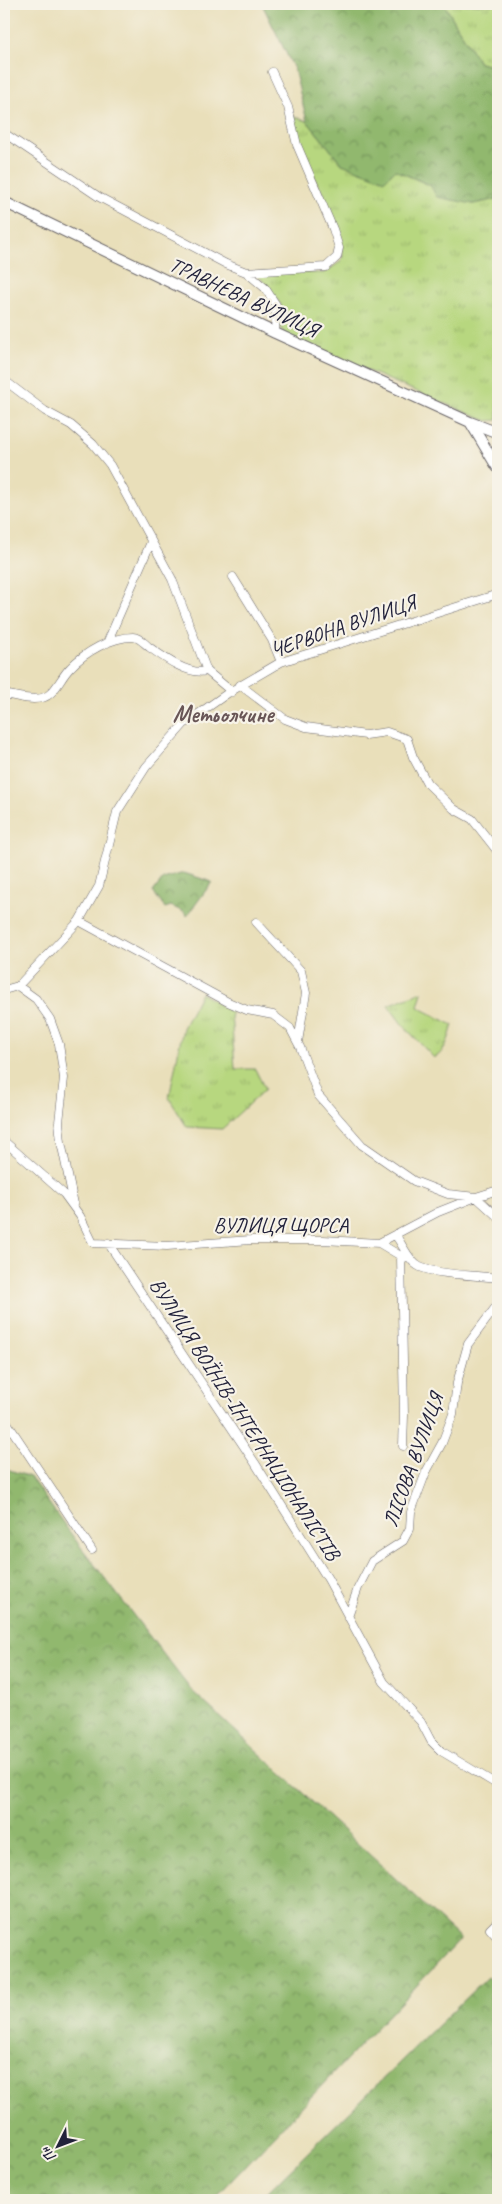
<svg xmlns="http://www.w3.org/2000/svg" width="502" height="2204" font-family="Caveat,sans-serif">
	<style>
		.grass { fill: url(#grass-tufts); stroke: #6c7c5d }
		.forest { fill: url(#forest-crowns); stroke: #5a6d54 }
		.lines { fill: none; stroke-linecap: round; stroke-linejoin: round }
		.street-casing { stroke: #686467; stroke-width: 9 }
		.secondary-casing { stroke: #686467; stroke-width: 12 }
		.street { stroke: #fff; stroke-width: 8 }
		.secondary { stroke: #fff; stroke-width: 10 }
		.labels { text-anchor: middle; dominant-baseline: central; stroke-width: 4.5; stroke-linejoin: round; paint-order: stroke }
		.street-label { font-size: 21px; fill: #22223b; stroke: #f7f3e8 }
		.quarter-label { font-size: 24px; font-weight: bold; fill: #685556; stroke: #f7f3e8 }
	</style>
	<defs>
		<pattern id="grass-tufts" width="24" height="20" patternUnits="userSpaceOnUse" patternTransform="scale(1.25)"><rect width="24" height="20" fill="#b7d77f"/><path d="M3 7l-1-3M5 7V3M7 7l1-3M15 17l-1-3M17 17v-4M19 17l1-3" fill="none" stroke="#9db86f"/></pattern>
		<pattern id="forest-crowns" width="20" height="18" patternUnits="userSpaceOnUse" patternTransform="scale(1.25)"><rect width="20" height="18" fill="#91b86e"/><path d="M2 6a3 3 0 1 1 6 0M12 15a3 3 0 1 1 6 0" fill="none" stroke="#76955c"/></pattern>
	</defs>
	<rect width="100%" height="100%" fill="#f7f3e8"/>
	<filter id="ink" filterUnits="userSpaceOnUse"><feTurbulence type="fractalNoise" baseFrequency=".02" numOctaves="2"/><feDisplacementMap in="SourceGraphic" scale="10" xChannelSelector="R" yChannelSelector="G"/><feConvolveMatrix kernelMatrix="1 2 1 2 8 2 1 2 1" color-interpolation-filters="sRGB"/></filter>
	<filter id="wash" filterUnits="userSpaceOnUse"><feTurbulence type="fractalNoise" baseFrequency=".0096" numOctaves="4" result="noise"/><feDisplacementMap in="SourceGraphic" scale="20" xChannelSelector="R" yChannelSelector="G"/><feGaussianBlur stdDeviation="1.12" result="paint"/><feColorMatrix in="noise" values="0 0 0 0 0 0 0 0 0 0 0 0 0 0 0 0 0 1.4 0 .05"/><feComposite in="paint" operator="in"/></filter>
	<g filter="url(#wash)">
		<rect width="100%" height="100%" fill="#e9dfba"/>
		<path class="grass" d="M444 4H498V67L479 63Z
			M292 116 307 121 342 164 395 170 473 204 498 199V420L488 421 477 417 285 336 280 326 281 305 256 272 324 273 340 262 343 256 340 234 304 154Z
			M422 992 418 1007 453 1025C449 1037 446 1052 434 1058L402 1024 388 1005Z
			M201 993 231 1012 235 1069H255L265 1089 222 1129 187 1127 169 1098 183 1028Z"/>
		<path class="forest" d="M262 4H444L479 63 498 67V199L473 204 437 197 430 185 395 170 385 180 342 164 307 121 294 69Z
			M184 873 212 882 187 916 184 912 171 906 165 908 153 892 163 879Z
			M4 1468 30 1477 77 1542 191 1690 461 1939 213 2200H4Z
			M487 1977 498 1986V2200H259Z"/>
	</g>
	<g filter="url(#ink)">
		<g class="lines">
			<defs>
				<path id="street" d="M4 133 99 197 226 264 246 272 326 267 337 257 339 248 333 229 297 145 288 107 272 72
					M246 272 265 288 276 305 275 333
					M4 380 45 411 71 425 93 444 110 465 172 579 207 671
					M233 577 272 640 281 662
					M107 643 151 542
					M240 685 285 719 306 727 366 735 387 732 407 739 413 757 427 783 454 809 472 819 498 852
					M4 694C15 696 30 701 42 698 55 695 60 678 70 668 85 652 111 637 133 637 139 637 144 643 149 647 163 657 189 676 207 671L232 692
					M79 921 228 1002 247 1010 273 1015 290 1028 300 1047 318 1095 362 1145 414 1181 448 1194 476 1197 498 1217
					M256 922 301 971 306 993 298 1042
					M18 986 36 999 50 1019 59 1044 64 1078 59 1122 61 1142 74 1204
					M4 990 18 986 79 921 99 886 117 812 146 767 184 724 228 693 281 662 498 594
					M4 1141 64 1194 80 1216 93 1243 167 1246 251 1240H323L379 1243 438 1212 476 1197 498 1190
					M396 1236C403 1245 409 1262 420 1267 438 1275 477 1275 498 1278
					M108 1243 255 1463 328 1579 384 1682 421 1722 431 1741 441 1751 498 1785
					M379 1243 404 1258
					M401 1256 404 1415 403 1446
					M4 1418 92 1550
					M348 1617 358 1588 372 1561 403 1541 410 1528 411 1512 426 1472 442 1443 453 1414 457 1383 468 1344 498 1304
					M498 1921 490 1929 498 1938"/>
				<path id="secondary" d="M4 202 275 333 470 422 493 431 498 430
					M470 422 497 467"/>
			</defs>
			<use href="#street" class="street-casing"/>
			<use href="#secondary" class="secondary-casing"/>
			<use href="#street" class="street"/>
			<use href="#secondary" class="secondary"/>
		</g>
	</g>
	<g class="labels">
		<g class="street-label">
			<text transform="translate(244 297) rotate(25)">ТРАВНЕВА ВУЛИЦЯ</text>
			<text transform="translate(343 626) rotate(-19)">ЧЕРВОНА ВУЛИЦЯ</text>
			<text x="281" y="1225">ВУЛИЦЯ ЩОРСА</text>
			<text transform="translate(245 1419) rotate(57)">ВУЛИЦЯ ВОЇНІВ-ІНТЕРНАЦІОНАЛІСТІВ</text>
			<text transform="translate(413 1460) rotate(-70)">ЛІСОВА ВУЛИЦЯ</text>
		</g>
		<g class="quarter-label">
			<text x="223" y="714">Метьолчине</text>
		</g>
	</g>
	<rect width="502" height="2204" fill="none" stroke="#f7f3e8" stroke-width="20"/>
	<g transform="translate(58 2146) rotate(228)" stroke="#f7f3e8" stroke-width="4" paint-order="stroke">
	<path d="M0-4L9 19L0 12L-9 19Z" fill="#22223b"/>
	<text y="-8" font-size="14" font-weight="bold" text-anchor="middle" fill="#22223b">Пн</text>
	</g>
</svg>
